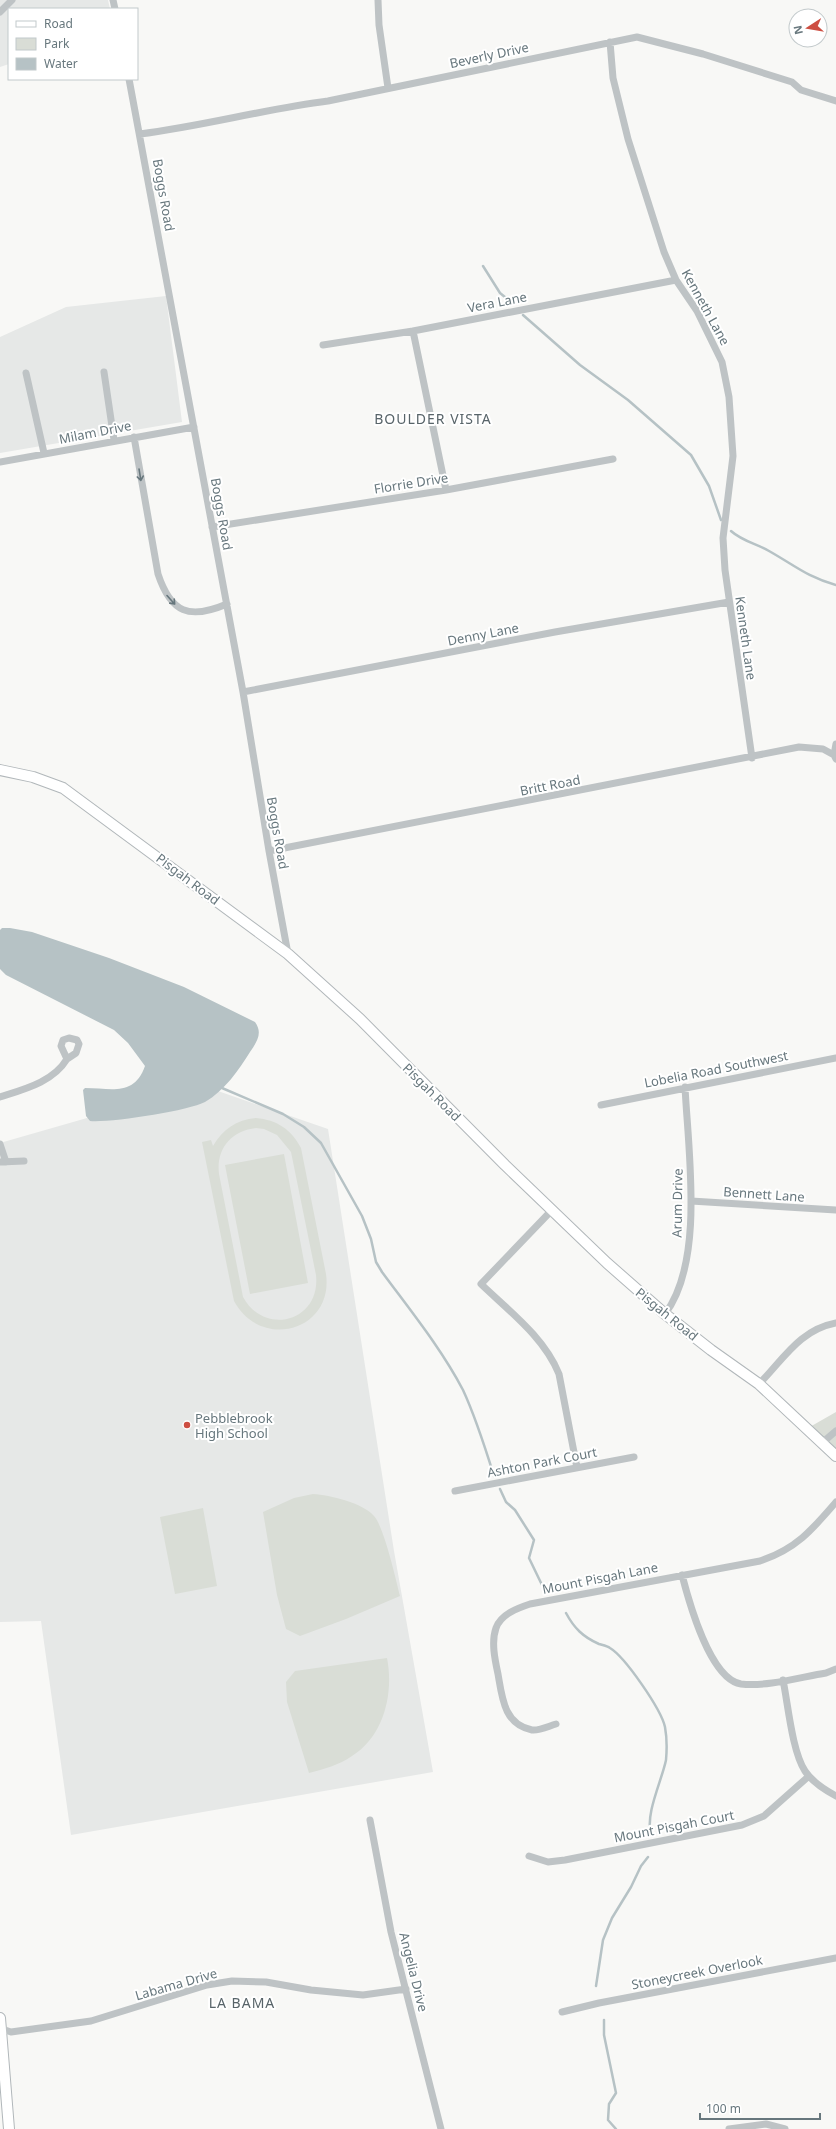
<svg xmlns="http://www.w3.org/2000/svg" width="836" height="2129" font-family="'Noto Sans',sans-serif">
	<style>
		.built { fill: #e6e8e7 }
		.green { fill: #d9ddd6; fill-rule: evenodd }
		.water { fill: #b6c2c5 }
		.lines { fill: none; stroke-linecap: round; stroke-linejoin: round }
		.stream { stroke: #b6c2c5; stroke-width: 2.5 }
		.secondary-casing { stroke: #b1b7ba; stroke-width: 12 }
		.street { stroke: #bec3c5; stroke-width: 7 }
		.secondary { stroke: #fff; stroke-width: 10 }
		.oneway { stroke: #67777d }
		.poi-dot { fill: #cd4e42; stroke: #fff; stroke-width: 1.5 }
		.labels { text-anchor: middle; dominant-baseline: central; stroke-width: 4; stroke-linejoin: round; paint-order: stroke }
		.street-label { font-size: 13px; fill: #67777d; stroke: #fff }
		.poi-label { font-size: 13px; fill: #67777d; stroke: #fff; text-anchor: start }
		.neighbourhood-label { font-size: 14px; letter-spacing: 1px; fill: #586469; stroke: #fff }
	</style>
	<rect width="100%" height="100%" fill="#f8f8f6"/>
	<path class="built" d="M0 0H108L110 9H9V64L0 67Z
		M166 296 182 422 0 453V337L66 307Z
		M215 1090 328 1129 394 1551 433 1772 71 1835 41 1621 0 1622V1143L167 1095Z"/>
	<path class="green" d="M256 1118C277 1120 291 1129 301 1148L326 1274C334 1331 261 1351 234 1301L202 1142 211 1140 213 1146C223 1129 236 1120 256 1118ZM256 1128 264 1129 277 1135 291 1152 316 1275C321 1321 265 1337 243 1297L219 1174C216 1149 231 1131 256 1128Z
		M284 1154 308 1283 250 1294 225 1165Z
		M836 1412V1455L808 1428Z
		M313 1494C330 1495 363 1503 374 1516 384 1527 396 1580 400 1596L346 1619 300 1636 286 1629 277 1595 263 1512 294 1498Z
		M203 1508 217 1586 175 1594 160 1517Z
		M387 1658C394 1693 384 1736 352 1756 339 1765 324 1769 309 1773L287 1702 286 1682 295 1671Z"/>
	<path class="water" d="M2 928H10L32 932 109 958 184 987 255 1022C263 1033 257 1042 250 1052 239 1070 224 1091 205 1102 188 1111 109 1123 90 1121L86 1116 83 1090 85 1088C111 1088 134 1097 145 1066L128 1043 114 1030 6 975 0 969V930Z"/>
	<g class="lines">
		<path class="stream" d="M483 266 500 293 511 302
			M523 315 580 365 628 400 691 455 709 486 721 520
			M731 531C742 541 757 544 769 551 794 565 807 577 836 585
			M222 1088 283 1114 304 1127 321 1143 362 1216 371 1239 376 1262 382 1272C410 1310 441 1348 463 1390 476 1418 485 1447 494 1476
			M500 1489 506 1502 515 1510 534 1540 529 1558 542 1585
			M566 1613C574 1628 583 1637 599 1644 602 1645 607 1646 610 1648 625 1657 661 1709 665 1727 667 1738 667 1749 666 1760 662 1780 645 1814 651 1834
			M596 1986 603 1940 612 1918 631 1887 641 1866 648 1857
			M604 2020V2035L616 2093 609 2104 608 2120 616 2129"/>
		<defs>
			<path id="secondary" d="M0 770 33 777 63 788 288 954 360 1019 505 1165 607 1263 665 1314 711 1350 759 1384 836 1456
				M0 2018 9 2129"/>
		</defs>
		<use href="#secondary" class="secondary-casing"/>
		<path class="street" d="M113 0 115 9
			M378 0 379 25 388 88
			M0 12 12 0
			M610 42 613 78 628 139 664 252 676 280 697 311 722 362 729 397 733 456 723 538 725 570 752 758
			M129 79 243 692 269 851 288 954
			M140 134C203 126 265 109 328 101L637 37 703 54 792 82 801 90 836 101
			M413 331 446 490
			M323 345 413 331 676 280
			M104 372 114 440
			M26 373 44 453
			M134 437 158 574C171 613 189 620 227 604
			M0 462 194 427
			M212 527 446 490 613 459
			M243 692 555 632 729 602
			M836 744 834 755 836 759
			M269 851 799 747 823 749 834 755
			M69 1038 77 1040 79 1044 76 1053 67 1059 61 1046 63 1040Z
			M0 1097C25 1089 53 1082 67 1059
			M601 1105 836 1058
			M0 1144 6 1162
			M0 1162 24 1161
			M691 1201 836 1210
			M552 1210 481 1284C509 1311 544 1337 559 1374L577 1468
			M665 1314C705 1261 688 1150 685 1087
			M759 1384C783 1360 799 1330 836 1323
			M822 1443 836 1431
			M455 1491 634 1457
			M682 1575C689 1602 710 1679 741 1684 767 1687 801 1677 826 1673L836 1669
			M783 1680C788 1704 792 1751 805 1771 812 1782 825 1790 836 1796
			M556 1724C549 1726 539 1731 532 1730 504 1725 502 1697 498 1674 495 1660 491 1642 496 1628 501 1614 518 1608 530 1604L760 1561C796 1549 812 1530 836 1502
			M370 1820 391 1932 441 2129
			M529 1856 548 1862 565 1860 742 1825 764 1816 809 1776
			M562 2012 599 2003 836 1958
			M2 2029 11 2032 91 2021 207 1985 232 1981 266 1982 311 1990 363 1995 406 1989
			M729 2129 766 2124 785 2129"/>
		<use href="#secondary" class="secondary"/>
	</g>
	<defs><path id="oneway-shaft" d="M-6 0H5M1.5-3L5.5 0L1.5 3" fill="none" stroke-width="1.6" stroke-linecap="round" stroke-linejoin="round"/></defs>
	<g class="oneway">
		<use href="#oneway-shaft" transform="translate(140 475) rotate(81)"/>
		<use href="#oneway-shaft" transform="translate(171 600) rotate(48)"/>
	</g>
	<circle class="poi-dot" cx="187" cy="1425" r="4"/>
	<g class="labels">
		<g class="street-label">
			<text transform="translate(489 55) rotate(-12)">Beverly Drive</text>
			<text transform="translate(164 195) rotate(80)">Boggs Road</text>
			<text transform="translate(497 302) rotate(-11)">Vera Lane</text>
			<text transform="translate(706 307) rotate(61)">Kenneth Lane</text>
			<text transform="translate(95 432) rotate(-11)">Milam Drive</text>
			<text transform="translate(411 483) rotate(-9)">Florrie Drive</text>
			<text transform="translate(222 514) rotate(80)">Boggs Road</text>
			<text transform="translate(483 634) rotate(-11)">Denny Lane</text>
			<text transform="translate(746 638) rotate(82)">Kenneth Lane</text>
			<text transform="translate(550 785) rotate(-11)">Britt Road</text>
			<text transform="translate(278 833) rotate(80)">Boggs Road</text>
			<text transform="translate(188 879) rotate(37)">Pisgah Road</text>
			<text transform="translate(716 1069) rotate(-11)">Lobelia Road Southwest</text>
			<text transform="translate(432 1092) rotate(45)">Pisgah Road</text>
			<text transform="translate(764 1194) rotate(4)">Bennett Lane</text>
			<text transform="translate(677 1203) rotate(-89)">Arum Drive</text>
			<text transform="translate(667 1314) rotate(39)">Pisgah Road</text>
			<text transform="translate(542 1462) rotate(-11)">Ashton Park Court</text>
			<text transform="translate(600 1578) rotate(-11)">Mount Pisgah Lane</text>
			<text transform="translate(674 1826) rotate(-11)">Mount Pisgah Court</text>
			<text transform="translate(414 1972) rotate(76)">Angelia Drive</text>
			<text transform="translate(697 1972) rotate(-11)">Stoneycreek Overlook</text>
			<text transform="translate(176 1984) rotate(-16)">Labama Drive</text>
		</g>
		<g class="poi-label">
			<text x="195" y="1418">Pebblebrook<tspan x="195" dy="15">High School</tspan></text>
		</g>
		<g class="neighbourhood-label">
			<text x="433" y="418">BOULDER VISTA</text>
			<text x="242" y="2002">LA BAMA</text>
		</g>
	</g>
	<rect x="8" y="8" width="130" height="72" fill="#ffffff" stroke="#c2c9cb"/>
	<rect x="16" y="21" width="20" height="6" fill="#ffffff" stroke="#c2c9cb"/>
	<text x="44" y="28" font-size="12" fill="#67777d">Road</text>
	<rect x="16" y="38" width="20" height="12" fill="#d9ddd6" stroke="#c2c9cb"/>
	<text x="44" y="48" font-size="12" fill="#67777d">Park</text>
	<rect x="16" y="58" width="20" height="12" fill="#b6c2c5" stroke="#c2c9cb"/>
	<text x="44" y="68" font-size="12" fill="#67777d">Water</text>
	<g transform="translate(808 28) rotate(258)"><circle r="19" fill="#ffffff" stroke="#c2c9cb"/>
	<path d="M0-3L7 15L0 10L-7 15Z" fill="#cd4e42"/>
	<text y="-6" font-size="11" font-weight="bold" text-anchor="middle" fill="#67777d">N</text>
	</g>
	<path d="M700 2113v6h120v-6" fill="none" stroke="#67777d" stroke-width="2"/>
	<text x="706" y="2113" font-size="12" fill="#67777d" stroke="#ffffff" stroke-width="3" paint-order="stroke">100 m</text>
</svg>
